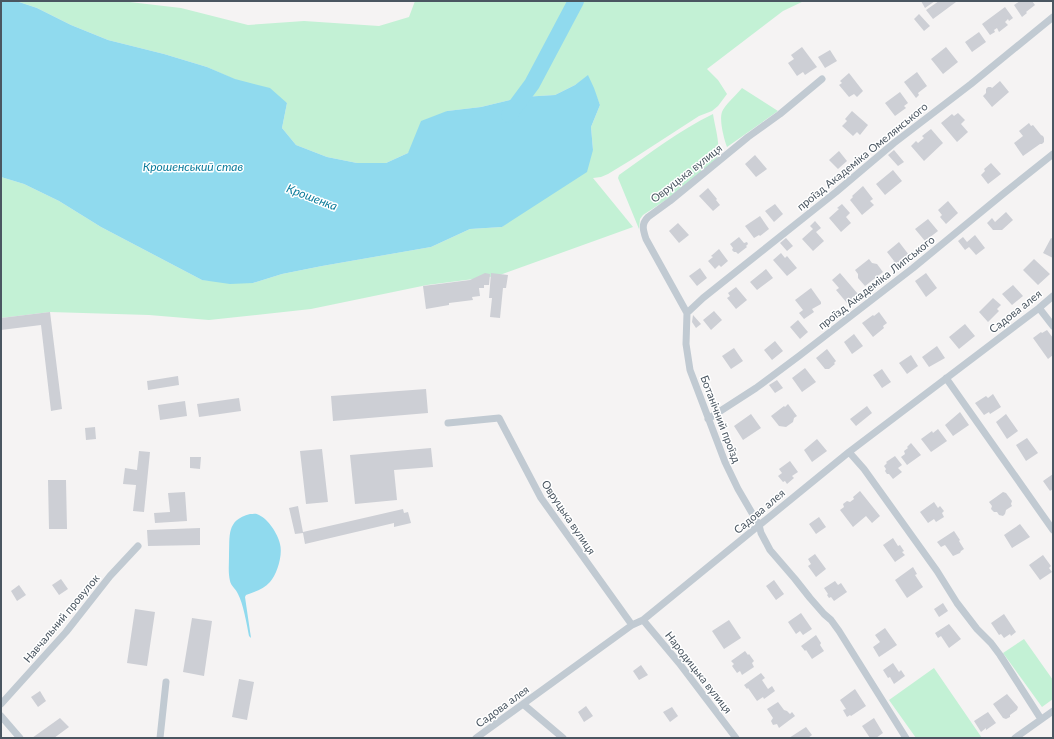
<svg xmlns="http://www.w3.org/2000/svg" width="1054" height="739" font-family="Lato,sans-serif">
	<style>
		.green { fill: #c3f1d5 }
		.water { fill: #90daee }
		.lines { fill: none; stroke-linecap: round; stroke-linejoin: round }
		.river { stroke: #90daee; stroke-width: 16 }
		.building { fill: #cdcfd5 }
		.street { stroke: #c1cad2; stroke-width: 7 }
		.labels { text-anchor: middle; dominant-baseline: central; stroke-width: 3; stroke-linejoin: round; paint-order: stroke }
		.street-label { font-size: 11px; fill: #4a5661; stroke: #fff }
		.water-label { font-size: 12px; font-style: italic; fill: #0c7c9b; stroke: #fff }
	</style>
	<rect width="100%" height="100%" fill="#f5f3f3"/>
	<path class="green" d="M16 1H121L181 8 248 25 304 21 379 26 409 17 415 1H804L783 11 707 69 718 80 727 94 718 106 712 111 699 116 631 160 608 174 601 177 593 178 633 227 497 276 427 285 311 309 209 320 149 315 50 312 1 318V177L24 184 59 201 101 227 202 280 253 283 282 274 322 266 431 247 470 229 502 227 593 150 591 127 600 105 588 76 575 85 555 95 522 97 481 107 447 111 408 153 386 163H357L327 157 296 145 282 128 287 103 207 67 164 54 108 40 71 25 37 8Z
		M742 88 778 111 727 147C724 139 719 120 722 112 724 106 737 94 742 88Z
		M713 114C715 128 722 148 716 160L669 198 643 215 640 219 639 229 618 178 619 175C650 153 680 130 713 114Z
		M1024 639 1053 680V699L1042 707 1003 653Z
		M934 668 982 738H916L889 700Z"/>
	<path class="water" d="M1 1H16L37 8 71 25 108 40 164 54 207 67 235 79 270 88 287 103 282 128 296 145 327 157 357 163H386L408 153 421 121 447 111 481 107 522 97 555 95 575 85 588 75 594 88 600 105 591 127 593 150 587 172 502 227 470 229 431 247 322 266 282 274 253 283 230 284 202 280 101 227 59 201 24 184 1 177Z
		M250 514C253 514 256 513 259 515 268 519 278 534 280 544 283 555 277 574 270 582 264 589 254 592 246 595L245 597 251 638 249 636C247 625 243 603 238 594 236 589 231 586 230 581 228 572 229 565 229 556 230 536 226 520 250 514Z"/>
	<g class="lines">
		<path class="river" d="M509 115 532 84 576 1"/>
	</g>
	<path class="building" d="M921 1H935L925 8Z
		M939 1H955L956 2 933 19 926 10Z
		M1020 1H1032L1035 5 1026 12 1027 13 1022 17 1014 5Z
		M1005 7 1013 18 1009 21 1008 19 1005 22 1008 25 999 32 997 28 994 30 995 32 990 35 982 24Z
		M919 14 930 26 924 31 914 19Z
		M979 32 986 42 972 52 965 42Z
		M802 47 817 67 805 75 803 72 797 76 788 63 794 59 791 55Z
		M946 47 958 62 943 74 931 59Z
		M830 50 837 61 825 68 818 57Z
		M917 72 927 86 918 93 919 95 916 98 904 82Z
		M849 73 863 91 857 97 854 94 849 97 839 85 842 83 840 81Z
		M1000 81 1009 92 992 107 983 96 986 93V89L988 87H991L992 88Z
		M900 92 908 103 904 106 906 108 895 116 885 103Z
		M852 111 868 125 860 135 857 132 853 136 842 126 847 121 845 119Z
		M958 113 965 120 961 124 968 132 957 142 941 123 952 114 954 116Z
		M1029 123 1031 126 1033 125 1041 135 1043 136 1044 138V142L1042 144H1040L1023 156 1014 143 1023 136 1019 131Z
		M931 129 943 143 924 161 911 146 916 141 918 143 924 138 922 136Z
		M894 150 904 162 898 166 888 155Z
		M839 151 847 161 838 169 829 160Z
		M755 155 767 169 756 177 745 164Z
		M991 163 1001 174 988 184 981 175 985 171 984 169Z
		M893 170 902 181 885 195 876 184Z
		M863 186 873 199 870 201 874 205 862 215 850 200 853 197 852 196Z
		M708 188 717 199 716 200 720 205 713 211 699 196Z
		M948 201 958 213 946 224 940 217 942 215 938 210Z
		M775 204 783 214 774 222 765 211Z
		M842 204 850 213 846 217 851 223 841 232 829 218 839 209 837 208Z
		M1006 212 1013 220 1002 230H993L987 223 992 218 995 222Z
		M760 216 769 229 760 236 759 235 754 238 745 226Z
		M928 219 938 231 925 241 915 229Z
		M815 221 821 228 816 232 824 241 813 251 802 239 813 229 810 226Z
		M678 223 689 235 679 243 669 231Z
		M975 235 985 248 976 255 969 247 965 250 958 241 963 237 967 242Z
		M739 237 744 243 747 242 748 244 746 246 747 247 738 254 736 252H734L732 250 733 248 730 244Z
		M786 238 793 246 787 251 780 243Z
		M1051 238 1053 239V258L1043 253Z
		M899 242 909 255 896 266 893 263 894 261 887 252Z
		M719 249 728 261 721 267 719 265 715 269 708 261 713 257 711 256Z
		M781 253 785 258 787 256 797 268 787 276 773 260Z
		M869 259 872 263 877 264 883 272 865 286 858 278V274L855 270Z
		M1034 259 1050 274 1038 285 1023 270Z
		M700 268 707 278 697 286 689 276Z
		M766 269 773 278 757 290 750 282Z
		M485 273 490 274 489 285H484V288H479L480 296 472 297 473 300 449 303V305L426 309 423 286 470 280Z
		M491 273 508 275 506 288H503L500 318 490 317 492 298H489Z
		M840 273 858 294 847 303 836 290 839 288 832 280Z
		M926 273 937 288 926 297 915 281Z
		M1013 285 1023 296 1012 305 1002 294Z
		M736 287 747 300 736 309 727 298 730 296 728 293Z
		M811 288 821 302V304L812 309 814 312 804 319 799 313 803 310 795 300Z
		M993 298 1001 305 997 309 999 311 988 322 979 312Z
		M714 311 722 320 711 330 703 320Z
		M50 312 62 409 51 411 41 325 1 330V318Z
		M879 312 887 323 883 326 884 328 873 337 862 323 873 315 874 316Z
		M693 315 701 324 696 328 692 322Z
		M798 320 808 332 800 339 790 327Z
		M965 324 975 336 959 349 949 337Z
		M1047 330 1053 338V355L1048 359 1033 338 1041 332 1042 333Z
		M854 334 863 346 852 354 844 342Z
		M775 341 783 351 772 360 764 350Z
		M937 346 945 358 929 367 922 357Z
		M734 348 743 361 731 369 722 356Z
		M827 349 836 361 834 363 835 364 829 369H825L816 358Z
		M911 355 918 366 907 374 899 363Z
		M805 368 816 382 802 392 792 378Z
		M882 369 891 382 882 388 873 375Z
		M178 376 179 385 148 390 147 381Z
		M777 380 783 388 775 393 769 385Z
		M426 389 428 413 333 421 331 396Z
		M993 394 1001 407 990 414 989 412 984 415 975 403 986 396 988 398Z
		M239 398 241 411 199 417 197 404Z
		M185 401 187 416 160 420 158 405Z
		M788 404 797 416 794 418 793 422 786 427 779 426 771 416 784 406 785 407Z
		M867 406 872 413 856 426 850 419Z
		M960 412 969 425 953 436 945 425Z
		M751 414 761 428 743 440 734 426Z
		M1006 414 1018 431 1007 439 996 422Z
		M95 427 96 439 86 440 85 428Z
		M938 429 947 441 931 452 921 439 932 431 933 433Z
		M1027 438 1038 453 1026 461 1016 445Z
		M817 439 827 451 812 462 804 450Z
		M911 443 921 455 907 465 901 457 905 454 904 451 908 448 907 447Z
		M431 448 433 467 394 470 397 500 355 504 350 455Z
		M322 449 328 502 306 504 300 451Z
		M139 451 150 452 144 512 133 511 136 485 123 484 125 468 137 470Z
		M895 456 902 465 898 468 902 472 893 479 889 474H887L885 471 886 469 884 466 887 463 886 462Z
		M190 457H201L200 469 190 468Z
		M790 461 798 472 792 476 794 478 787 484 785 481 783 482 778 476 782 473 779 469Z
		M1053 474V489L1050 491 1043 481Z
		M48 480H66L67 529H49Z
		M860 491 880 516 872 523 866 516 853 527 840 510 844 507 843 504 847 501 850 502 854 499 853 497Z
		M185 492 187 521 155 523 154 513 170 512 168 493Z
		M1003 492 1006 493 1012 501 1011 504 1012 506 1006 510 1005 514 1003 516 999 515 997 512H994L991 509 992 506 989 502Z
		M934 502 938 508 940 506 944 511 942 513 944 517 936 522 934 519 928 523 920 512Z
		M298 506 303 532 403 509 404 513 408 512 411 523 394 527V523L305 544 303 533 295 534 289 508Z
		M819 517 826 527 816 534 809 524Z
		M1020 524 1030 537 1012 548 1004 535Z
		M200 528V545L148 546 147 530Z
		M954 531 960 540 959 541 964 549 961 551 960 553 953 556 945 545 941 547 937 542Z
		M893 538 898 546 900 545 904 551 902 552 905 555 895 562 883 545Z
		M815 554 826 569 816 577 808 566 811 564 808 559Z
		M1043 555 1051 566 1049 568 1052 572 1040 580 1029 565Z
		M913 567 917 574 915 575 923 587 907 598 895 580Z
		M61 579 68 589 59 595 52 585Z
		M774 580 784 594 776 600 766 586Z
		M835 581 838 585 841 583 847 592 834 601 831 597 829 598 827 595 828 594 824 588Z
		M19 585 26 595 17 601 11 591Z
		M943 603 948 611 939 617 934 609Z
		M135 609 155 612 147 666 127 663Z
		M801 613 812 629 803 635 800 631 796 634 788 622Z
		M1004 614 1016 632 1011 636 1010 634 1004 638 1001 634 999 635 991 623Z
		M192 618 212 621 204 676 183 672Z
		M729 620 741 638 724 649 712 631Z
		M949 624 961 639 949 648 941 636 938 638 935 633Z
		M885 628 897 645 879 657 873 647 880 642 875 635Z
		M816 635 821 643 820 645 824 651 812 659 806 650 805 651 801 646Z
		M745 651 748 655 749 654 754 661 752 663 754 667 742 675 740 671 737 673 732 666 734 664 731 661Z
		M893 663 899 672 901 670 905 676 894 684 890 677 888 678 883 670Z
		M641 665 648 675 639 680 633 671Z
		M761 673 765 678 762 680 768 689 772 686 775 691 764 699 763 697 757 701 748 688 747 689 744 685Z
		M239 679 254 682 247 720 232 717Z
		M855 689 866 706 851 716 850 715 847 717 843 710 846 709 840 700Z
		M40 691 46 701 38 707 31 697Z
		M1007 694 1018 707 1017 710 1010 715V717L1006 719 1003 718 993 704Z
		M778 702 784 710 787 711 790 714 792 712 795 716 779 728 777 724 773 725 771 721 773 718 767 709Z
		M586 706 593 716 584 722 578 712Z
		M672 707 678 716 670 722 663 712Z
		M988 712 996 723 986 730V728L981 732 974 721Z
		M60 718 69 727 54 738H32Z
		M874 718 883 733 876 738H870L862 726Z
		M806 727 812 735 808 738H789Z"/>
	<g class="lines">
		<path class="street" d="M1039 308 1053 326
			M687 313 686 344 690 370 725 462 738 489 759 525 761 533 770 550 795 579 810 598 824 614 831 620 839 631 906 738
			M687 313 703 298 836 192 894 143 971 84 1053 17
			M687 313 646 239C643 230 641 224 648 217L670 201 748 137 780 114 822 79
			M946 378 1053 530
			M708 419 756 388 799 356 913 268 1003 194 1053 154
			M448 423 499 418 541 498 632 625
			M849 452 864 469 937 571 957 603 977 629 991 643 1000 655 1041 719
			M643 620 679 663 736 738
			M1 704 66 632 110 576 138 546
			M523 704 563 738
			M1 716 20 738
			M160 738 166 682
			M476 738 632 625 643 620 849 452 1039 308 1053 296
			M1015 738 1053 711"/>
	</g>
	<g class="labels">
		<g class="street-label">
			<text transform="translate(862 156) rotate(-39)">проїзд Академіка Омелянського</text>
			<text transform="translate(686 173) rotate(-38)">Овруцька вулиця</text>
			<text transform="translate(876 282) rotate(-38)">проїзд Академіка Липського</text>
			<text transform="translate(1015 311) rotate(-38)">Садова алея</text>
			<text transform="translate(721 419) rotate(69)">Ботанічний проїзд</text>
			<text transform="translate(759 511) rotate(-40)">Садова алея</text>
			<text transform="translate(569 517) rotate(56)">Овруцька вулиця</text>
			<text transform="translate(61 618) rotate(-50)">Навчальний провулок</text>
			<text transform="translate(699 672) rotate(52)">Народицька вулиця</text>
			<text transform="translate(502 706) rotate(-36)">Садова алея</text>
		</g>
		<g class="water-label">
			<text x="193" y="166">Крошенський став</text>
			<text transform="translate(312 197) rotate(21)">Крошенка</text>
		</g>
	</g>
	<rect width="1054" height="739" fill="none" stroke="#4a5661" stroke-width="4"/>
</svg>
